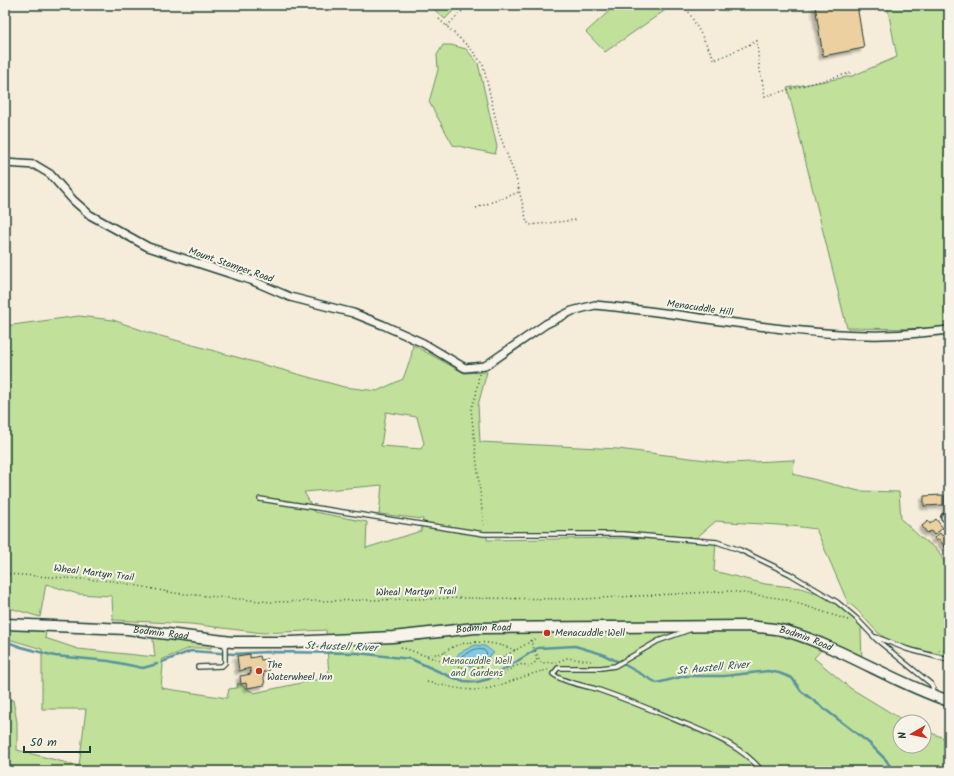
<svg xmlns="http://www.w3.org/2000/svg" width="954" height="776" font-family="Kalam,sans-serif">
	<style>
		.green { fill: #c1e19a; stroke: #708f67; fill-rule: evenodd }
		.water { fill: #82cae3; stroke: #5a929d }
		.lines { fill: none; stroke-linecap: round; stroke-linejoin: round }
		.shore { stroke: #47757a; stroke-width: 1 }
		.stream { stroke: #5a929d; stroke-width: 2.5 }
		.building { fill: #edd0a0; stroke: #1f3d34; filter: url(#shadow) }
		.lane-casing { stroke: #1f3d34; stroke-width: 6 }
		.street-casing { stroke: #1f3d34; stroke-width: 10 }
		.secondary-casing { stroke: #1f3d34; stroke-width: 13 }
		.path { stroke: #1f3d34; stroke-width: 1.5; stroke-dasharray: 1 3; stroke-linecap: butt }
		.lane { stroke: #f7f3e8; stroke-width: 3.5 }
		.street { stroke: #f7f3e8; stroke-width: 7 }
		.secondary { stroke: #f7f3e8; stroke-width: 10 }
		.poi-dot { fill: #c8321e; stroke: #f7f3e8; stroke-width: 1.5 }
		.labels { text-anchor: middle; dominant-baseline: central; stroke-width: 4; stroke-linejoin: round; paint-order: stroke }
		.street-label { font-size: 10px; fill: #1f3d34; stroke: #f7f3e8 }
		.poi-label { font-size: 10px; fill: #1f3d34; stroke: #f7f3e8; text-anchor: start }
		.park-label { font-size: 10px; fill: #3f5e48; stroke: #f7f3e8 }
		.water-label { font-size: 11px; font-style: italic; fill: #335957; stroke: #f7f3e8 }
	</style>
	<defs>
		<filter id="shadow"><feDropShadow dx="-3.5" dy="3.5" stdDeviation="1" flood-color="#0004"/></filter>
	</defs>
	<rect width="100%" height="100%" fill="#f5ecda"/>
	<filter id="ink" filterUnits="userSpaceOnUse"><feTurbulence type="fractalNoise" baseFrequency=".025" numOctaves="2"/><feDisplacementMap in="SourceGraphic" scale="8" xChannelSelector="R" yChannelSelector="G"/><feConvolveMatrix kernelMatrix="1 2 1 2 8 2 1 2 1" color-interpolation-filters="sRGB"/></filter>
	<g filter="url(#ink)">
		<path class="green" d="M429 5H459L445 19Z
			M616 5H669L664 11 605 52 586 32Z
			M887 5H949V326L924 329 847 328 788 90 787 88 852 76 897 57Z
			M443 45H451L466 49 478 63 497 147 495 154 453 145 429 102 438 70 437 55Z
			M79 316 113 320 150 333 344 387 377 391 403 379 411 357 413 345 464 373 487 372 478 405 480 442 618 449 730 463 794 460 793 474 859 491 899 492 901 519 921 538 938 550 949 572V656C932 652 897 647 884 637 870 628 862 611 848 603L816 529C783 524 750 524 716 521L696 538 625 532H487V540L624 538 716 541 714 571 765 584 801 588 839 602 865 625 861 629 862 664 824 647 814 658 850 688 906 722H900V746H924V730L949 740V771H5V700H13L17 722V750L79 766 86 709H42V649L5 638V624L47 625 45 638 78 649 155 657 152 631 216 638 211 648H190L161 660 163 665 161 688 227 698 229 689 237 688 238 683 254 693 329 677 326 630 263 633 191 624 113 620 112 596 78 594 46 584 40 617 13 609 5 610V326ZM386 412 417 417 424 443 421 449 381 446ZM382 485 379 514 423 519 421 531 366 548 367 522 315 512 304 492Z"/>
		<path class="water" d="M475 645 485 646 494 653 472 667 459 662 456 658 459 653Z"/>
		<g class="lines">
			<path class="shore" d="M476 649 484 650 487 654 472 663 462 658V656Z"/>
			<path class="stream" d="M5 641 21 647 55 656 109 661 143 668 157 664
				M162 662 191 651 234 654 267 652 357 653 411 659 451 677 464 681 477 682 489 679 538 648 575 646 602 654 625 665 657 683 685 676H724L768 671 779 673 792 678 801 691 869 743 886 760 893 771"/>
		</g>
		<path class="building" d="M815 5H857L864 48 823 56Z
			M943 495V505L924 506V496Z
			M945 495H949V509H946Z
			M936 519 943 528 934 535 931 531 927 533 922 526 928 521 930 524Z
			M948 532 949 545 945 547 939 539 936 541 934 538 940 533 942 536Z
			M250 654V658L260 656 261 660 267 659 269 671 263 672 265 685 247 688 246 683 241 684 240 676 251 674 250 668 239 671 237 656Z"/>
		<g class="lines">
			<defs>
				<path id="lane" d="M260 499 484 534H623L717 542 740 550 790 574 837 602 856 618 877 640 931 684 933 688 930 694
					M689 630 658 641 615 666 601 668H558L553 674C564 683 584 685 599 690 625 699 650 709 676 720 707 733 740 744 762 771
					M876 637 907 649 949 660
					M198 667 222 666 225 663V643"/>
				<path id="street" d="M5 163 35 165 50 174 73 200 90 215 148 247 253 281 290 297 353 313 383 325 423 343 465 368 485 366 546 324 572 311 595 305C686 313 775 333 867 335 894 336 922 333 949 330
					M945 517 949 518"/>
				<g id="secondary">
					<path id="s1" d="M5 624 127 629 232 642H292L393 637 475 628 750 626C762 628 777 628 789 632 845 649 894 683 949 701"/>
				</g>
			</defs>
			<use href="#lane" class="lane-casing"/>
			<use href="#street" class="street-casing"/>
			<use href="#secondary" class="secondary-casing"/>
			<path class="path" d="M685 5 715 60 757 41 759 65 765 96 850 73 852 76
				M439 19 472 50 483 65 499 133 516 178 527 222 530 225 576 220
				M447 26 468 5
				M476 208 519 192
				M479 374 476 395 471 409 484 528
				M5 574 113 581 174 593 272 602 464 598 582 599 730 591 784 599 848 620
				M530 640 541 663 556 662
				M401 647 449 664
				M515 650C494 642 462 636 444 653L449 664 473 670 505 656 537 638
				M939 650 949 651
				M427 655 444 653
				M559 661 567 658 591 661
				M497 679 513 667 523 664 529 667 537 661 535 655 537 654
				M427 682C443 685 460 690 476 690 499 689 524 674 548 670"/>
			<use href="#lane" class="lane"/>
			<use href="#street" class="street"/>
			<use href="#secondary" class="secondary"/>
		</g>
	</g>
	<g class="poi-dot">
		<circle cx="547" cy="633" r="4"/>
		<circle cx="259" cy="671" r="4"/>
	</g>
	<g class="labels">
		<g class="street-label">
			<text transform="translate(231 265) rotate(19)">Mount Stamper Road</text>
			<text transform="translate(700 308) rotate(8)">Menacuddle Hill</text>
			<text transform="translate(94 573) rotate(7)">Wheal Martyn Trail</text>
			<text transform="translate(416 592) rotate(-1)">Wheal Martyn Trail</text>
			<text stroke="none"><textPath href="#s1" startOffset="480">Bodmin Road</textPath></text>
			<text stroke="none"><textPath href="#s1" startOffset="156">Bodmin Road</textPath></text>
			<text stroke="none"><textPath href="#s1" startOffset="804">Bodmin Road</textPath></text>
		</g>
		<g class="poi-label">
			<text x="555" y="633">Menacuddle Well</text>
			<text x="267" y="665">The<tspan x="267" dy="12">Waterwheel Inn</tspan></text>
		</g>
		<g class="park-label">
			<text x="477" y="661">Menacuddle Well<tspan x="477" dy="12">and Gardens</tspan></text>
		</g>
		<g class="water-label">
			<text transform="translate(341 647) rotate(2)">St Austell River</text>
			<text transform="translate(713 668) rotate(-5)">St Austell River</text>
		</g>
	</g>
	<rect width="954" height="776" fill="none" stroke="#f7f3e8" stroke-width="20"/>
	<rect x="10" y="10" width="934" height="756" fill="none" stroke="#1f3d34" stroke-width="1.5" filter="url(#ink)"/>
	<g transform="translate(912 734) rotate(261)"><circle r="19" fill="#f7f3e8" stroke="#a1aaa0"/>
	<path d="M0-3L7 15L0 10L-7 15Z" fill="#c8321e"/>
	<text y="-6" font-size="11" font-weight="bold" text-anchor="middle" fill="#1f3d34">N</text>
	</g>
	<path d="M24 746v6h66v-6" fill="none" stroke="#1f3d34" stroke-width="2"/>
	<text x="30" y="746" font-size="12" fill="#1f3d34" stroke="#f7f3e8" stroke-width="3" paint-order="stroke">50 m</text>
</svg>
